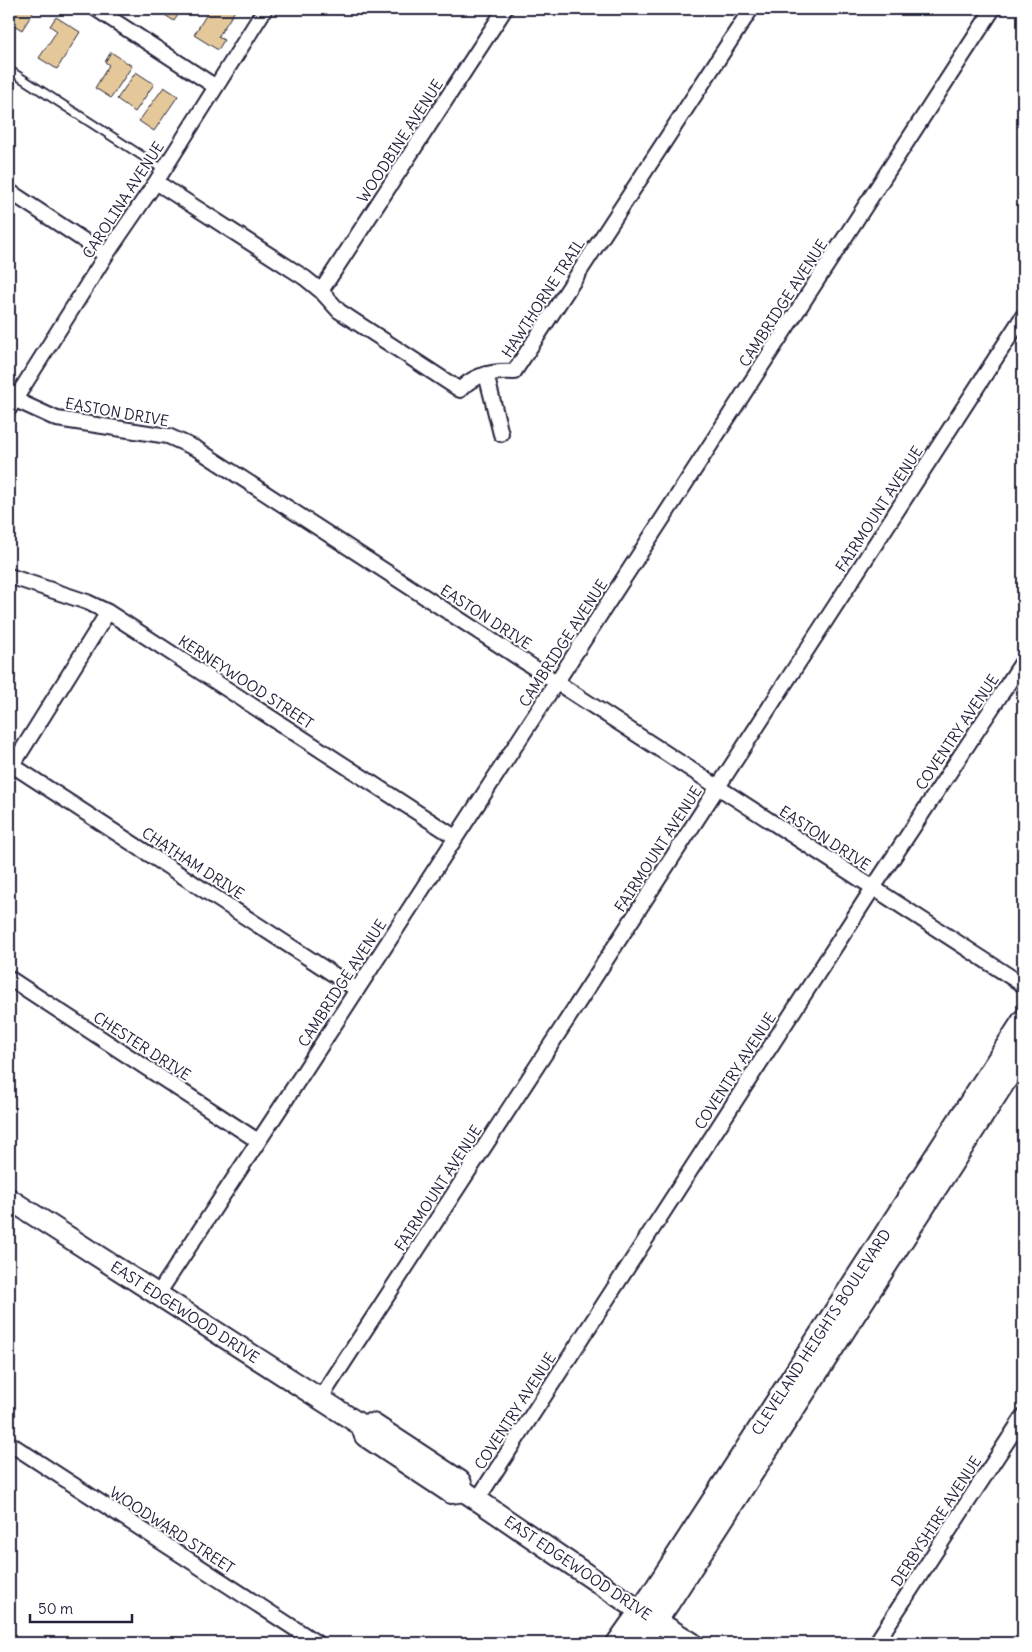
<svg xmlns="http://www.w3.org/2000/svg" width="1032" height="1652" font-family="Delius,sans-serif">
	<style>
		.building { fill: #e5c899; stroke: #22223b }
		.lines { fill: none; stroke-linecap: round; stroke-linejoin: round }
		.lane-casing { stroke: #22223b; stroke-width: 11 }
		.street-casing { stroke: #22223b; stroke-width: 18 }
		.secondary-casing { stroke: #22223b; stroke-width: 24 }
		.lane { stroke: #fff; stroke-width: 7 }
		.street { stroke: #fff; stroke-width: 14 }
		.secondary { stroke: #fff; stroke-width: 20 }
		.labels { text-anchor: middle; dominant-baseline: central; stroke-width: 4; stroke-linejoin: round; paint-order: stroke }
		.street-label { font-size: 15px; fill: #22223b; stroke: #fff }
	</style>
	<rect width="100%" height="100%" fill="#fff"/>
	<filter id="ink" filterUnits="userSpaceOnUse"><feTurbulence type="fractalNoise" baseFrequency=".02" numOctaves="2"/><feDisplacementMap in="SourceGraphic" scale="10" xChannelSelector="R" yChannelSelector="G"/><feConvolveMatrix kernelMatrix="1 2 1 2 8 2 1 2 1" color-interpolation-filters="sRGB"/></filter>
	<g filter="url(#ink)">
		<path class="building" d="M9 9H35L22 30 9 22Z
			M156 9H182L174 21Z
			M210 9H236L218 37 224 40 218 50 194 35Z
			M56 17 80 32 57 69 39 58 57 31 50 26Z
			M111 52 132 66 111 98 95 88 109 65 105 62Z
			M136 72 154 84 135 112 117 99Z
			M164 87 178 96 154 131 139 121Z"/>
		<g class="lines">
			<defs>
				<path id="lane" d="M9 70 164 170"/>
				<path id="street" d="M96 9 216 87
					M156 182 305 278 321 291 339 311 460 390C474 374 495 371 514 372L751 9
					M9 191 106 255
					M321 291 505 9
					M486 374 501 434
					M9 397 57 419 168 436 197 449 1023 985
					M9 409 106 255 156 182 265 9
					M9 576 87 602 108 612 455 837
					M12 765 356 989
					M9 771 108 612
					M9 978 258 1141
					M158 1294 281 1107 993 9
					M320 1399 578 1003 1023 316
					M9 1443 317 1643
					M477 1500 873 888 1023 661
					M876 1643 1023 1417"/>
				<path id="secondary" d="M9 1199 361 1425 373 1424 460 1481 464 1491 640 1611 692 1643
					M361 1425 365 1436 451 1493 464 1491
					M617 1643 651 1595 1023 1020
					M641 1643 669 1603 1023 1054"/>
			</defs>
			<use href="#lane" class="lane-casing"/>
			<use href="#street" class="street-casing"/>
			<use href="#secondary" class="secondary-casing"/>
			<use href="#lane" class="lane"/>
			<use href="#street" class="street"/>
			<use href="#secondary" class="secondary"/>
		</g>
	</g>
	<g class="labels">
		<g class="street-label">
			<text transform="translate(400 141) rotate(-57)">WOODBINE AVENUE</text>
			<text transform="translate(123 200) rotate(-57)">CAROLINA AVENUE</text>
			<text transform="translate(543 298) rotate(-57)">HAWTHORNE TRAIL</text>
			<text transform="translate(783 303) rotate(-57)">CAMBRIDGE AVENUE</text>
			<text transform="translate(117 412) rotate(10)">EASTON DRIVE</text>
			<text transform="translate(879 509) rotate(-57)">FAIRMOUNT AVENUE</text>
			<text transform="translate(486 617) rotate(33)">EASTON DRIVE</text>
			<text transform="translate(563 643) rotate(-57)">CAMBRIDGE AVENUE</text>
			<text transform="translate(246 682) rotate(33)">KERNEYWOOD STREET</text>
			<text transform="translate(957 732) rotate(-56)">COVENTRY AVENUE</text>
			<text transform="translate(825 838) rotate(33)">EASTON DRIVE</text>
			<text transform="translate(658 849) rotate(-57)">FAIRMOUNT AVENUE</text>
			<text transform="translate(193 863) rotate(33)">CHATHAM DRIVE</text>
			<text transform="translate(342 983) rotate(-57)">CAMBRIDGE AVENUE</text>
			<text transform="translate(142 1046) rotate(33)">CHESTER DRIVE</text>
			<text transform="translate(735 1071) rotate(-57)">COVENTRY AVENUE</text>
			<text transform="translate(438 1188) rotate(-57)">FAIRMOUNT AVENUE</text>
			<text transform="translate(185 1312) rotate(33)">EAST EDGEWOOD DRIVE</text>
			<text transform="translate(821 1332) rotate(-57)">CLEVELAND HEIGHTS BOULEVARD</text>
			<text transform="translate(515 1411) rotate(-57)">COVENTRY AVENUE</text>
			<text transform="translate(936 1521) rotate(-57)">DERBYSHIRE AVENUE</text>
			<text transform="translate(172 1530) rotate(33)">WOODWARD STREET</text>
			<text transform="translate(578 1568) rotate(34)">EAST EDGEWOOD DRIVE</text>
		</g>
	</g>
	<rect width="1032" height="1652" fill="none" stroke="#fff" stroke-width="30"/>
	<rect x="15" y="15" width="1002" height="1622" fill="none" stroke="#22223b" stroke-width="2" filter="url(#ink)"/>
	<path d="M30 1614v8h102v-8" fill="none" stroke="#22223b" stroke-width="2.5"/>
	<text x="38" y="1614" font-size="15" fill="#22223b" stroke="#ffffff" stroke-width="4" paint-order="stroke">50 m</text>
</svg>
